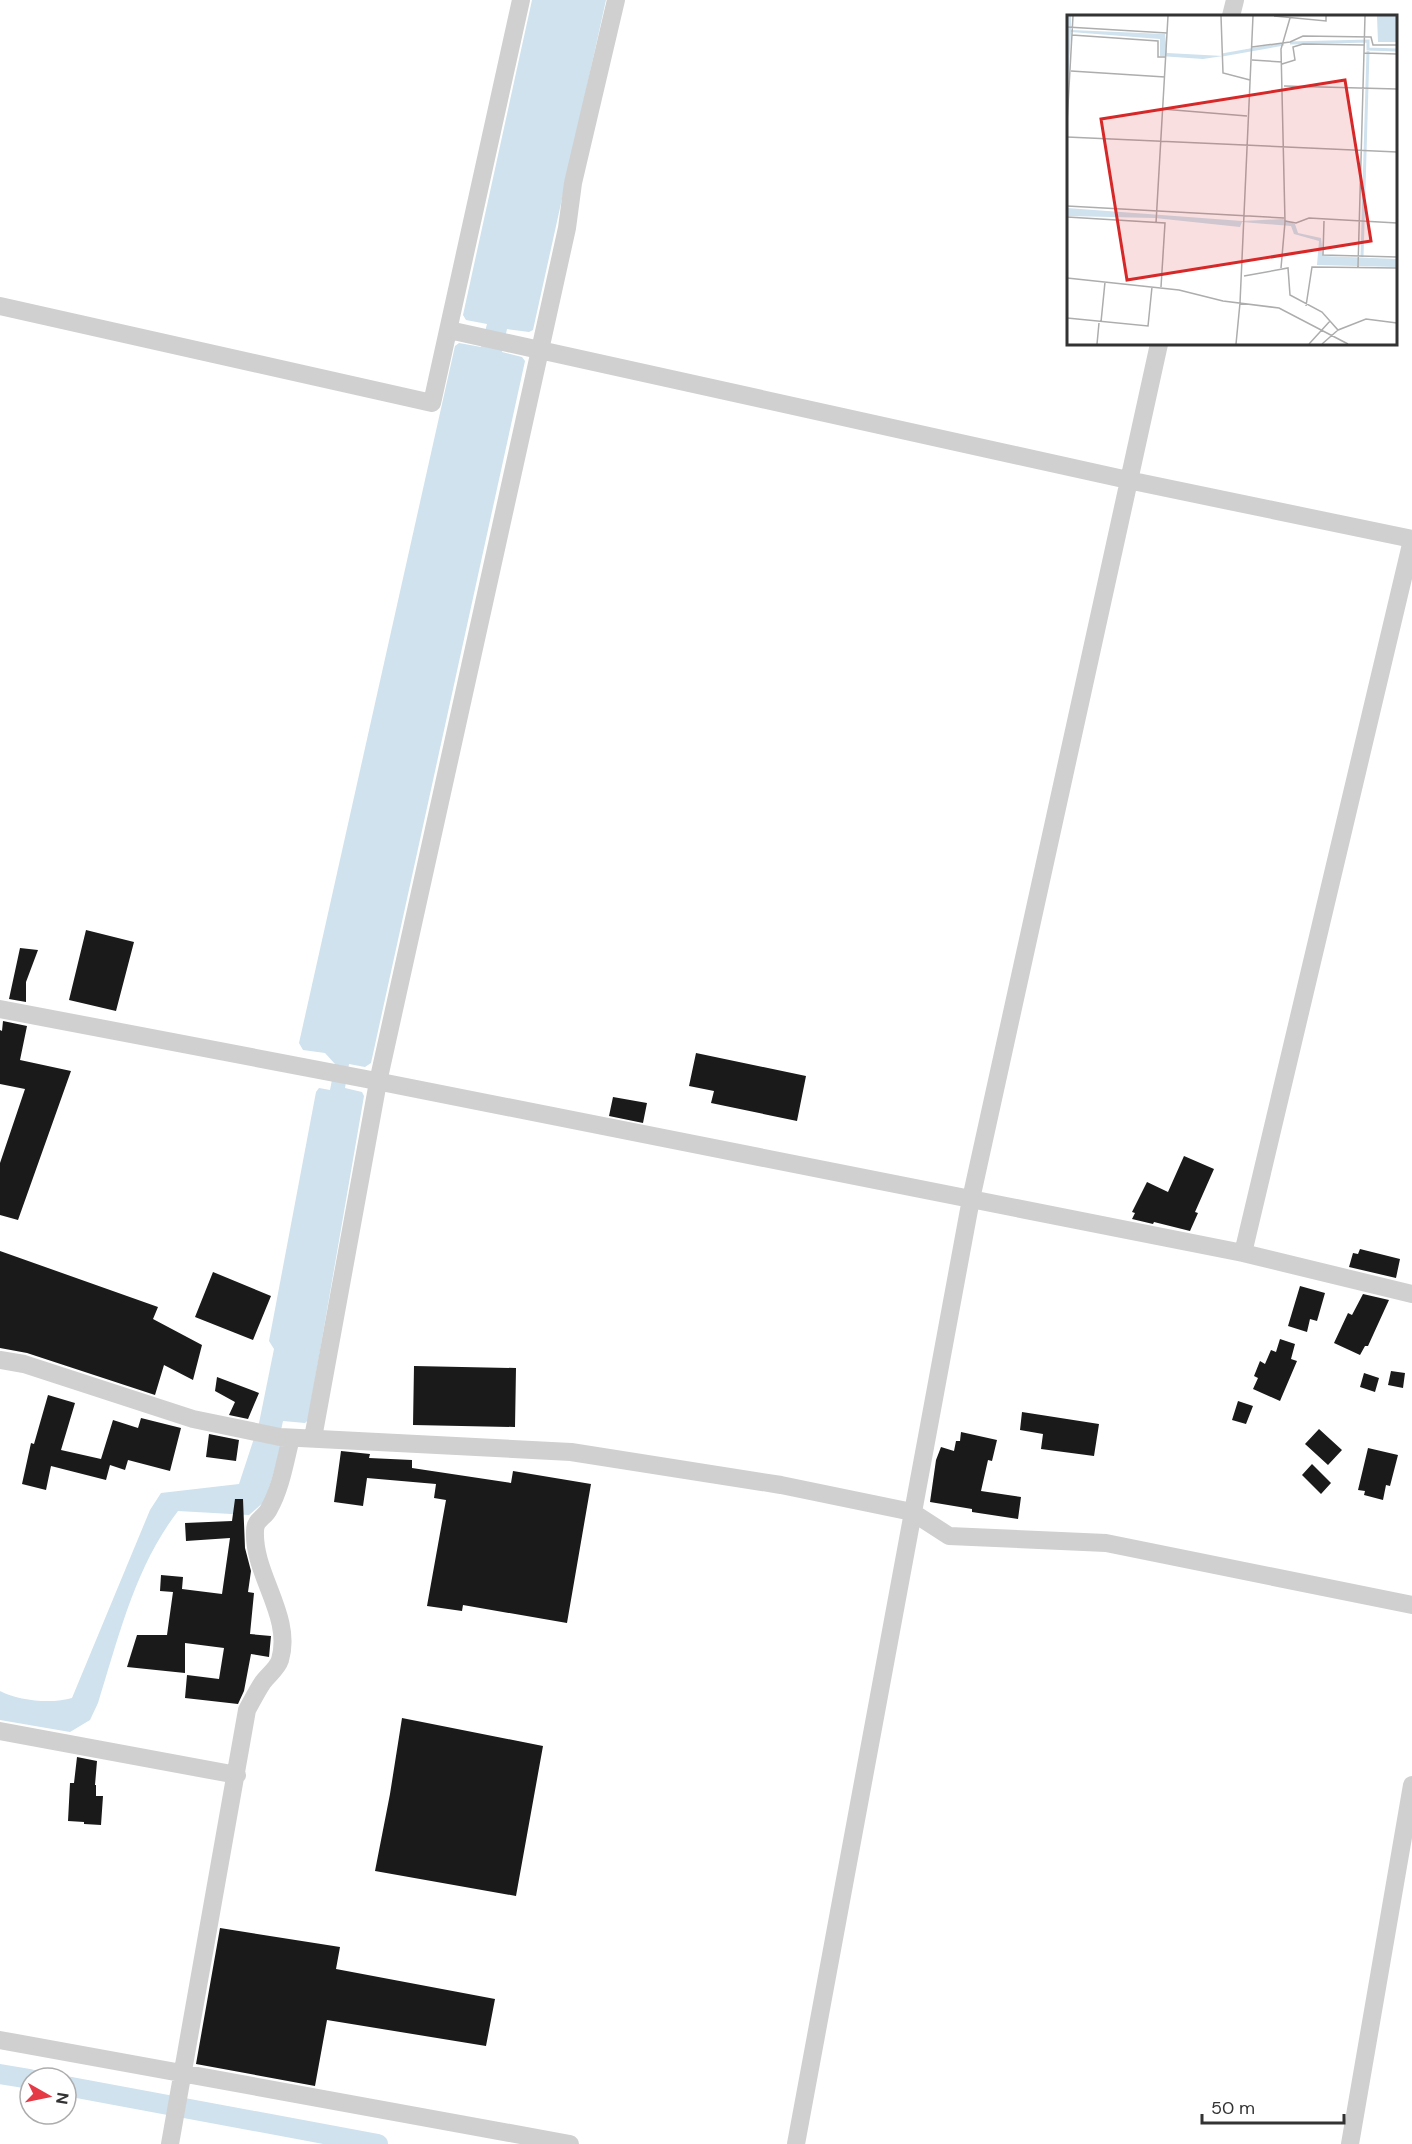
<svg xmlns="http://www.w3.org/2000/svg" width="1412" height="2144" font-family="'DM Sans',sans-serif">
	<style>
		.water { fill: #cfe2ee }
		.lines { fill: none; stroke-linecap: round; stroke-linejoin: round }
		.canal { stroke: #cfe2ee; stroke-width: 20 }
		.building { fill: #1a1a1a }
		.minor { stroke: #d0d0d0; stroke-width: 18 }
		.inset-river { fill: none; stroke: #cfe2ee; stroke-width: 3 }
		.inset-road { fill: none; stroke: #adadad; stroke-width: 1.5 }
		.view { fill: #d62828; fill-opacity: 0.15; stroke: #d62828; stroke-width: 3 }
		.inset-edge { fill: none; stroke: #333; stroke-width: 3 }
	</style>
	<rect width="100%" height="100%" fill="#fff"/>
	<path class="water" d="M532 0H606L533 330 529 332 507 329 502 352 522 357 525 361 371 1063 365 1067 349 1064 345 1088 362 1092 364 1096 308 1420 305 1423 283 1421 279 1440 283 1442 265 1501 249 1515 178 1511C135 1567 119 1636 98 1703L90 1720 70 1732 0 1720V1691C18 1701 53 1704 72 1698L150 1510 161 1493 239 1484 259 1423 274 1349 269 1341 316 1092 319 1088 330 1090 335 1064 325 1053 303 1050 299 1043 455 346 459 343 481 347 487 324 466 320 463 315Z"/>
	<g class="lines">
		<path class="canal" d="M0 2074 30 2079
			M66 2086 378 2144"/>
	</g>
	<path class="building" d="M86 930 134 942 116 1011 69 1000Z
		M20 948 38 950 26 982V1002L9 999Z
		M3 1021 27 1026 20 1060 71 1071 18 1220 0 1215V1163L25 1089 0 1084V1030L2 1031Z
		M696 1053 806 1076 797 1121 711 1103 714 1091 689 1086Z
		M613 1097 647 1103 643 1123 609 1116Z
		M1184 1156 1214 1169 1195 1212 1198 1213 1190 1231 1154 1222 1153 1224 1132 1219 1135 1213 1132 1212 1147 1182 1168 1192Z
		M1360 1249 1400 1259 1396 1278 1349 1267 1353 1253 1358 1254Z
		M0 1251 158 1307 153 1319 202 1345 193 1380 164 1365 155 1395 27 1353 0 1348Z
		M213 1272 271 1296 253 1340 195 1317Z
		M1300 1286 1325 1293 1317 1321 1310 1319 1307 1332 1288 1326Z
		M1363 1294 1389 1300 1368 1346H1365L1360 1355 1334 1343 1348 1313 1352 1315Z
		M1280 1339 1295 1344 1291 1359 1297 1361 1280 1401 1253 1389 1258 1378 1254 1376 1260 1361 1265 1364 1271 1350 1276 1352Z
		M414 1366 516 1368 515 1427 413 1425Z
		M1391 1371 1405 1373 1403 1388 1388 1385Z
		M1364 1373 1379 1378 1375 1392 1360 1387Z
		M217 1377 259 1393 248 1419 229 1415 235 1402 215 1391Z
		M48 1395 75 1403 61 1450 101 1459 113 1420 138 1428 141 1418 181 1428 170 1471 128 1460 125 1470 110 1465 106 1480 51 1466 46 1490 22 1484 31 1443 34 1444Z
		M1238 1401 1253 1406 1246 1424 1232 1420Z
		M1022 1412 1099 1424 1094 1456 1041 1449 1043 1434 1020 1430Z
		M1319 1429 1342 1450 1328 1465 1305 1444Z
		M961 1432 997 1440 992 1461 988 1460 981 1491 1021 1497 1018 1519 972 1512V1509L930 1502 936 1460 941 1447 954 1451 956 1441H960Z
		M209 1434 239 1440 236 1461 206 1457Z
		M1368 1448 1398 1455 1390 1486 1386 1485 1383 1500 1364 1495 1365 1491 1358 1490Z
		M341 1451 370 1454 369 1458 412 1460V1468L511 1483 513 1471 591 1484 567 1623 463 1605 462 1611 427 1606 446 1500 434 1498 436 1484 367 1478 363 1506 334 1502Z
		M1312 1464 1331 1483 1321 1494 1302 1475Z
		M235 1499H243L245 1548 251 1571 248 1592 254 1593 250 1634 271 1636 269 1657 251 1654 244 1691 238 1704 185 1698 187 1675 219 1679 224 1648 185 1643V1673L127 1667 137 1635H167L173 1592 160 1591 161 1575 183 1577 182 1589 222 1594 230 1538 186 1541 185 1523 232 1521Z
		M402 1718 543 1746 516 1896 375 1871 390 1794Z
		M77 1757 97 1761 95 1785H96V1796H103L101 1825 84 1824V1822L68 1821 70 1783H74Z
		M220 1928 340 1947 336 1969 495 1999 486 2046 327 2020 315 2086 196 2064Z"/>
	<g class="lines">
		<path class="minor" d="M1231 16 1235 0
			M0 306 432 403 521 0
			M449 330 1128 480 1412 539
			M0 1009 366 1079 1243 1253 1412 1294
			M1243 1253 1412 540
			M0 1360 24 1364 193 1419 280 1437 571 1452 781 1485 912 1512 949 1536 1106 1543 1412 1605
			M313 1438 378 1082 567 228 573 183 616 0
			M0 1731 237 1775
			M0 2040 570 2144
			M170 2144 247 1710C252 1701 257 1691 263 1682 268 1675 277 1669 280 1660 293 1616 253 1575 255 1531 255 1519 265 1518 269 1509 281 1488 285 1461 291 1438
			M796 2144 971 1199 1159 344
			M1350 2144 1412 1785"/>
	</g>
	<g transform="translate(1067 15)">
		<rect width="330" height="330" fill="#fff"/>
		<path d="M0 1H4V15L98 19 100 38 156 41 136 44 93 41V24L4 17 0 82ZM310 1H330V27H311ZM0 193 175 206 216 204 228 209 231 218 254 223 256 241 330 244V252L250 250 252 226 227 219 224 211 175 207 173 212 88 203 0 201Z" fill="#cfe2ee"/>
		<path class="inset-river" d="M223 28 301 26V34L330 35M155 40 217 29M295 242 301 36"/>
		<path class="inset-road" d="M154 1 156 58 183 65M207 1 259 6V1M0 12 100 18M5 20 91 26V42H98M185 32 223 27 236 21 304 22 306 30H330M297 38 330 39M185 45 215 47M215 49 228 45 226 32 236 29 297 30M4 56 98 62M217 71 330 74M95 94 180 101M0 108 6 1M0 122 330 137M0 191 217 203M0 202 98 208 94 272M218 206 229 208 242 203 330 208M257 206 256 240 330 242M89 208 101 1M291 252 298 1M214 253 218 207 214 34 223 3M177 261 221 253 223 280 255 297 271 315 299 304 330 308M0 263 112 275 156 286 212 293 281 329M173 288 186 1M239 291 245 252 330 253M0 303 81 311 85 272M34 307 38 267M30 329 32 308M169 329 173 288M242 329 263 306M255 329 271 315"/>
		<path class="view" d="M278 65 304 226 60 265 34 104Z"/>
		<rect width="330" height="330" class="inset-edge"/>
	</g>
	<g transform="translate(48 2096) rotate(99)"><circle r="28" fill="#ffffff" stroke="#adadad" stroke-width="1.5"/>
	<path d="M0-4.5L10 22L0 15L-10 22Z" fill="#e63946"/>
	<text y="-9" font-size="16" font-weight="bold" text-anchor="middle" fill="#333333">N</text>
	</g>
	<path d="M1202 2114v9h142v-9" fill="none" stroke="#333333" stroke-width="3"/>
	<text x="1211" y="2114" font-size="18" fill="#333333" stroke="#ffffff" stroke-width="4.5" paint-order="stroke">50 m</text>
</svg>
